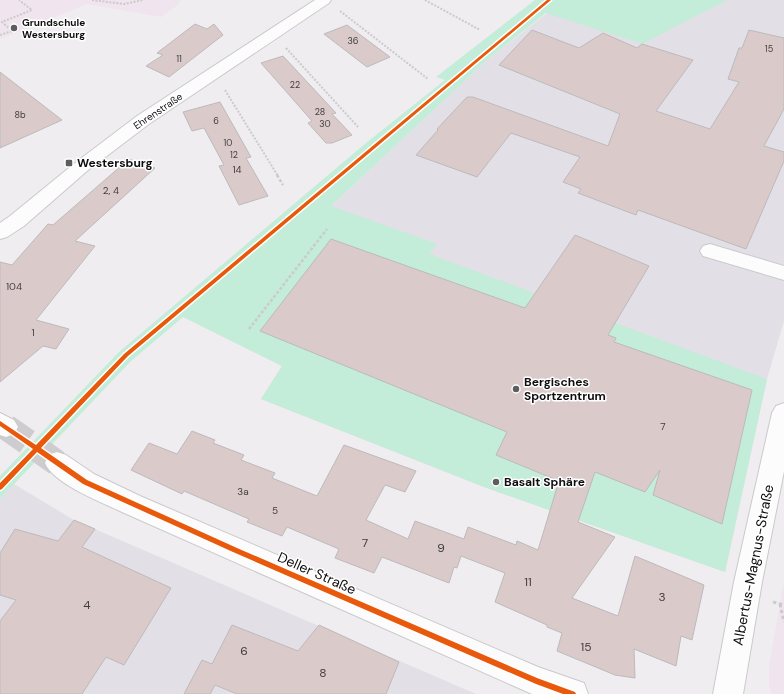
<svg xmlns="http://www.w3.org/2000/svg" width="784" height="694" font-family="'DM Sans',sans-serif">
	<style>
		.built { fill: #e3dfe6 }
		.education { fill: #f0e4ee }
		.green { fill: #c3ecd9 }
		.building { fill: #dacaca; stroke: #bcbabc }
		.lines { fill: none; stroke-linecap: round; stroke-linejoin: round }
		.minor-tunnel { stroke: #cdccce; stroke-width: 26; stroke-dasharray: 26 13; stroke-linecap: butt }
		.minor-casing { stroke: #cac9cb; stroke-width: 2 }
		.path-far2 { stroke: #cbcbcb; stroke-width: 2; stroke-dasharray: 2 1.5; stroke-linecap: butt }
		.path-far1 { stroke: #cbcbcb; stroke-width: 2.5; stroke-dasharray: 3 2; stroke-linecap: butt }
		.path { stroke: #cbcbcb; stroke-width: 3; stroke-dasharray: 3.5 2.5; stroke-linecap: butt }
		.minor { fill: #fdfcfd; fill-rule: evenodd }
		.cycleway-casing { stroke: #fff; stroke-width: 3 }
		.cycleway { fill: #e8590c; fill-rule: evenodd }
		.poi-dot { fill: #5d5c5e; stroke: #fff; stroke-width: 1.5 }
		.labels { text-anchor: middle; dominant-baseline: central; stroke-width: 3; stroke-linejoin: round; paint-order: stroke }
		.far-number-label { font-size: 9px; fill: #423d3e }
		.far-poi-label { font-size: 10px; font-weight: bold; fill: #0f0e0f; stroke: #fff; text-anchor: start }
		.far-street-label { font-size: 10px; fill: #0f0e0f; stroke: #fff }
		.number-label { font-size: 10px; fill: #423d3e }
		.poi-label { font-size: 12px; font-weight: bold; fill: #0f0e0f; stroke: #fff; text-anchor: start }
		.near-number-label { font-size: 12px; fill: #423d3e }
		.near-street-label { font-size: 14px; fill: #0f0e0f; stroke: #fff }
	</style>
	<rect width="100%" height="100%" fill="#efedf0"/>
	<path class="built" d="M564 0H784V321L767 379 725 572 484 487 261 399 282 366 183 316 331 206 487 60Z
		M14 484 74 520 476 694H0V499Z"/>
	<path class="education" d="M0 0H180L179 4 161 17 87 4 0 39Z
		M784 582V694H772L769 686V666Z"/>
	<path class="green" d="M535 0H727L642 44 546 13 487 60 331 206 437 244 429 254 767 379 725 572 484 487 261 399 282 366 183 317 130 362 0 499V476L119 352 366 143 445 80 436 77Z"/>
	<path class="building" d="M195 24 207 29 214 24 223 35 169 77 146 66 163 55 157 53Z
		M347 25 390 57 367 67 324 34Z
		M532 30 579 48 603 33 637 48 642 44 693 60 656 111 710 129 739 82 728 79 739 48H742L749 30 784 38V109L764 146 784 152V161L746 249 638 210 636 215 578 193 581 189 563 182 580 157 511 133 477 177 416 155 438 130 437 129 467 97H473L608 146 620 114 499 65Z
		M283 56 336 113 332 114 352 135 332 143H326L308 123 312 121 261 63Z
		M0 72 62 120 0 148Z
		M220 102 251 157 246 158 268 196 239 205 219 166 224 165 204 128 192 131 183 112Z
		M129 159 155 168 75 241 95 246 36 320 69 329 56 349 43 346 0 382V262L12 265 48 224 53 225Z
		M575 235 649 266 608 335 616 338 614 342 752 390 722 524 653 495 660 470 645 492 595 472 578 522 615 537 572 598 618 616 635 556 704 585 692 640 681 636 676 666 634 649 635 678 615 675 557 651 562 633 547 627V625L495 602 505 573 461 556 457 568 454 567 449 583 382 557 374 573 335 558 339 549 287 527 282 536 247 522 249 519 184 491 182 494 131 470 149 443 177 454 192 431 215 440 213 443 244 455 241 460 275 473 272 478 317 496 344 445 416 471 405 492 385 485 366 520 408 539 415 521 464 539 468 527 516 545 517 541 538 550 559 481 496 455 507 432 260 331 331 239 525 308Z
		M74 520 95 529 82 547 171 588 124 665 106 657 82 694H0V621L16 600 0 595V553L15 529 58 541Z
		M232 625 298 651 319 625 399 662 386 694H237L215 685 210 694H184L202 660 212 664Z"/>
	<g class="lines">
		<path class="minor-tunnel" d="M6 427 57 463"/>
		<defs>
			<path id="minor" d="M315 0H331L329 3 149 124 87 171 24 226 7 237 0 239V223L10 216 75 163 137 116Z
				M710 244 784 266V280L703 256 700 251 703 246Z
				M784 403V471L762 582 743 694H713L734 582 772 413 776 406Z
				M0 413 14 420 18 427 14 434 6 437 0 435Z
				M57 452 66 455 94 474 140 496 538 667 584 683 588 694H532L122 512C101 502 54 484 45 463L48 455Z"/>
		</defs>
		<use href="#minor" class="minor-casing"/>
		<path class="path-far2" d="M92 0 124 4 143 0
			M425 0 480 30
			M340 11 428 79
			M0 35 12 31 2 22 32 10 19 0
			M286 48 358 127
			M225 90 278 176"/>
		<path class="path-far1" d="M277 175 283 185
			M249 329 327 229"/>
		<path class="path" d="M773 602 784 605
			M780 604 784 622"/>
		<use href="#minor" class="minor"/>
		<defs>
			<path id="cycleway" d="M547 0H551L128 356 41 448 87 480 237 548 537 678 575 692 576 694H563L536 684 233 552 83 484 37 452 2 489 0 490V483L33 449 0 426V421L36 445 124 354Z"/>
		</defs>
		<use href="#cycleway" class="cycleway-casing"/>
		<use href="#cycleway" class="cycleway"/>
	</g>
	<g class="poi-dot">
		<circle cx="14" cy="28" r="4"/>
		<rect x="65" y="159" width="8" height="8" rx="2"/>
		<circle cx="516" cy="389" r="4"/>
		<circle cx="496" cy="482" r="4"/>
	</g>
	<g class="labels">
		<g class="far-number-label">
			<text x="353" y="41">36</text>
			<text x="769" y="49">15</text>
			<text x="179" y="59">11</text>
			<text x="295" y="85">22</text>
			<text x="320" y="112">28</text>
			<text x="20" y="115">8b</text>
			<text x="216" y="121">6</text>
			<text x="325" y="124">30</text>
			<text x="228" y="143">10</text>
			<text x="234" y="155">12</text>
		</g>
		<g class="far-poi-label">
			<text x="22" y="22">Grundschule<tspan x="22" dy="12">Westersburg</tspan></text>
		</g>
		<g class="far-street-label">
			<text transform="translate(158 111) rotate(-34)">Ehrenstraße</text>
		</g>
		<g class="number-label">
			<text x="237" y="169">14</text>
			<text x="111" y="190">2, 4</text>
			<text x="14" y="286">104</text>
			<text x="33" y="332">1</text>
			<text x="663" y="426">7</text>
			<text x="243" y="491">3a</text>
			<text x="275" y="510">5</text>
		</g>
		<g class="poi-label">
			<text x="77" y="163">Westersburg</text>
			<text x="524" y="382">Bergisches<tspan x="524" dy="14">Sportzentrum</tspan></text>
			<text x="504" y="482">Basalt Sphäre</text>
		</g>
		<g class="near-number-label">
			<text x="365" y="543">7</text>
			<text x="441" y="548">9</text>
			<text x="528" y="582">11</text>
			<text x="662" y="597">3</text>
			<text x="87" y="605">4</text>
			<text x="586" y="647">15</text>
			<text x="244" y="651">6</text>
			<text x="323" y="673">8</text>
		</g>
		<g class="near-street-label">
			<text transform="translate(753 565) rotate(-79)">Albertus-Magnus-Straße</text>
			<text transform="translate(317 573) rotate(24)">Deller Straße</text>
		</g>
	</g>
</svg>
